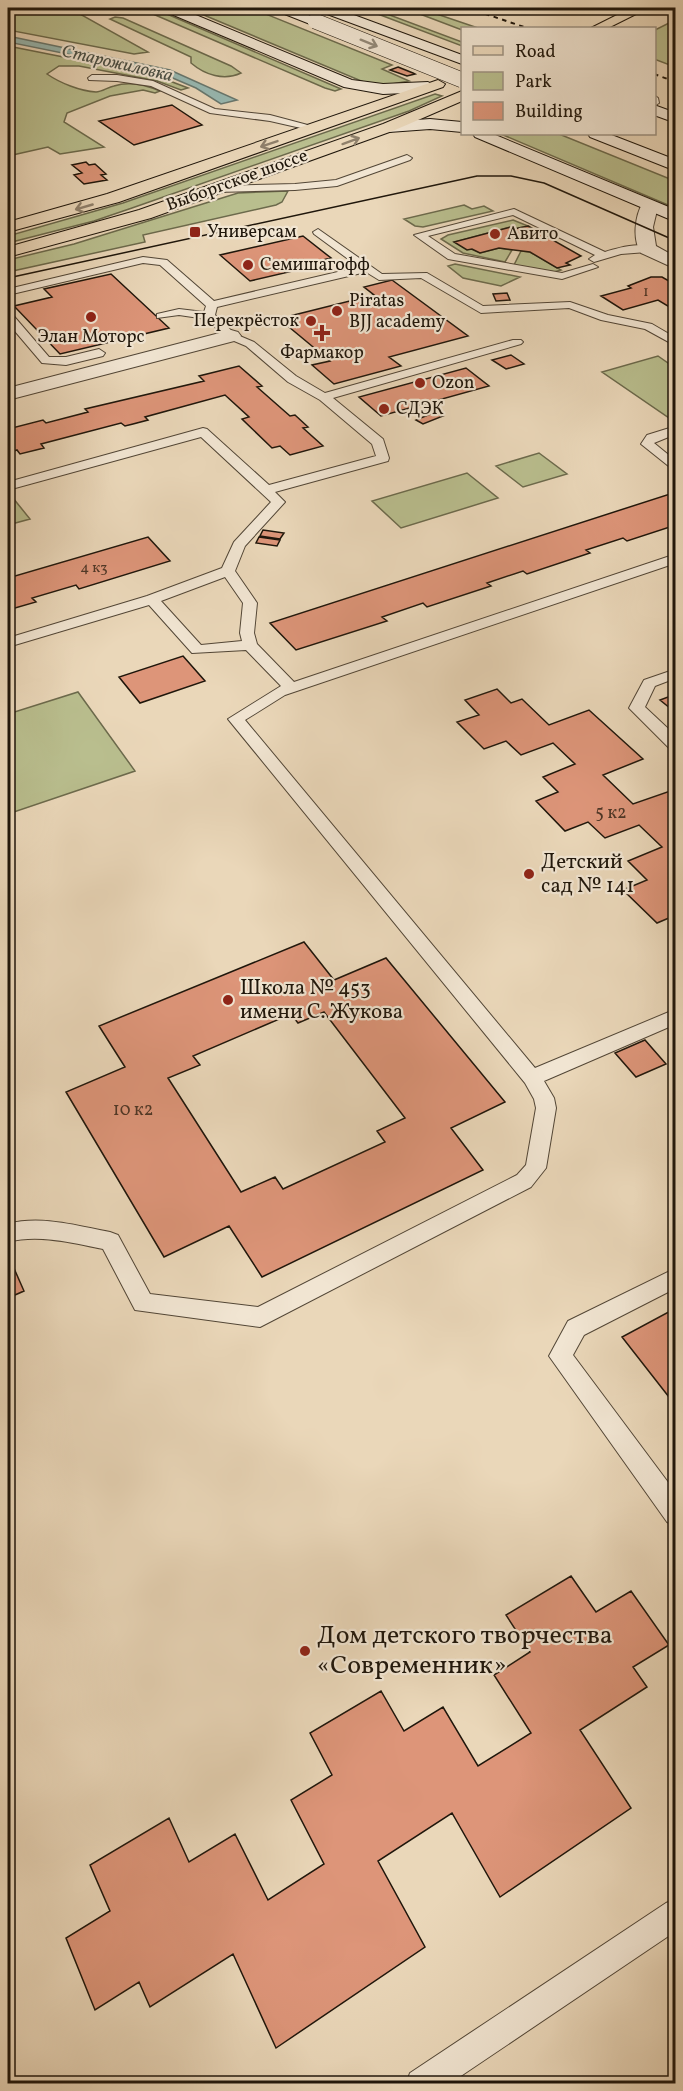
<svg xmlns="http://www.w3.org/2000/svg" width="683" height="2091" font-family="Vollkorn,serif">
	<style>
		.green { fill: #b9be8e; stroke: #6c6a4c; stroke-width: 1.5 }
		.water { fill: #98b9b2; stroke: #68786f; stroke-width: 1.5 }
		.building { fill: #dd9579; stroke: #1f160b; stroke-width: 1.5; fill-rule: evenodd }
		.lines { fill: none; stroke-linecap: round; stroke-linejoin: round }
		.service-casing { stroke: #524636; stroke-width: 2 }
		.minor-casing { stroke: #524636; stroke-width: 2 }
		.secondary-casing { stroke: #1f160b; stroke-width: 2 }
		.primary-casing { stroke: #1f160b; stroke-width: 2 }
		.service { fill: #f1e5d2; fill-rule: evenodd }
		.minor { fill: #f1e5d2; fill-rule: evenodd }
		.secondary { fill: #f1e5d2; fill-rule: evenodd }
		.primary { fill: #ead7b9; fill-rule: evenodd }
		.tram { stroke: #1f160b; stroke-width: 1.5 }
		.rail { stroke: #1f160b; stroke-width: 2; stroke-dasharray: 4.5 4.5; stroke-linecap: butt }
		.secondary-bridge-casing { stroke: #1f160b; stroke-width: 16; stroke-linecap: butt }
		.secondary-bridge { stroke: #f1e5d2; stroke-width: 15 }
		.oneway { stroke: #928878 }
		.oneway2 { stroke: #8f806b }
		.poi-dot { fill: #8f2418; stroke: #f1e5d2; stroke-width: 2 }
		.labels { text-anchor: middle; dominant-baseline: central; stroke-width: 4.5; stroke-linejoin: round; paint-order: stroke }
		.far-number-label { font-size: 15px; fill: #4e3626 }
		.far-water-label { font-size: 18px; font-style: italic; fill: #494f45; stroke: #f1e5d2 }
		.far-street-label { font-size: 18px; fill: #1f160b; stroke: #f1e5d2 }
		.far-poi-label { font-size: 18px; fill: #1f160b; stroke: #f1e5d2; text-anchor: start }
		.number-label { font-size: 18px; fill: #4e3626 }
		.poi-label { font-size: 21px; fill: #1f160b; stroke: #f1e5d2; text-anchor: start }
		.near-poi-label { font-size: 26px; fill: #1f160b; stroke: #f1e5d2; text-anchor: start }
	</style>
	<rect width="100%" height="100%" fill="#ead7b9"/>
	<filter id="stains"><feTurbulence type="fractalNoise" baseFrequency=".00333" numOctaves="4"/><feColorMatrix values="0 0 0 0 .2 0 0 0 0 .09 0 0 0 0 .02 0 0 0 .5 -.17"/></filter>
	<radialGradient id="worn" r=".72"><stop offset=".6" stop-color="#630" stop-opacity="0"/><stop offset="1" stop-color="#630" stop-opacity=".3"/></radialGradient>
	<path class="green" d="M8 8H80L78 13 148 52 134 54 8 30Z
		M139 8H153L341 89 335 91 325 88Z
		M187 8H251L392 65 382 69 409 81 386 85 366 83Z
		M362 8H371L462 42V46Z
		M404 8H419L478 28 462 30Z
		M115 17 123 18 231 66 241 73C224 81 205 75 191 63V57L110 19Z
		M675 20V67L654 59 655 30Z
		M8 46 154 75 188 88 181 90 157 81 79 66H59L47 74C60 83 80 91 96 92 102 92 108 87 114 86 129 81 146 85 160 91L155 93 143 90 110 96 67 113 64 122 104 147 60 154 48 147 8 156Z
		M435 94 442 96 409 111 132 208 94 221 8 243V236L123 203Z
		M501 134H559L675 181V208Z
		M288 191 282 202 276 205 143 235 145 242 8 272V260L74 244 238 193Z
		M464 205 472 209 484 206 493 211 423 227 415 226 404 219Z
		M513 220 528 226 514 229 510 227 455 242 480 253 499 248 512 250 505 262 463 253 441 239 448 235Z
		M521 251 530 252 561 270 554 272 514 265Z
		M455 264 520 277 501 286 463 278 448 266Z
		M658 356 675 368V422L602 372Z
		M539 453 567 474 523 487 496 466Z
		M467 473 498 498 401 528 372 501Z
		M13 498 30 519 8 525V499Z
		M78 692 135 771 8 814V714Z"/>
	<path class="water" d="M8 36 170 70 237 100 221 104 196 88 161 73 8 42Z"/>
	<path class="building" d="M398 67 413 73 415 74 407 76 390 70Z
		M172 105 202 125 134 145 99 121Z
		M86 162 89 165 95 164 106 174 101 175 107 180 84 184 74 175 82 173 72 165Z
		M528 226 581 256 566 263 570 265 557 268 530 252 499 248 480 253 472 249 467 250 454 242 511 227 514 229Z
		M303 236 331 258 302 265 306 268 250 281 220 255Z
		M111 274 169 328 60 354 14 306 52 297 44 289Z
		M651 277H662L676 285V311L658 300 623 310 601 296 631 288 628 286Z
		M392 280 468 336 389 357 401 366 334 384 312 365 330 361 283 322 290 316 374 295 364 287Z
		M507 293 510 300 496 301 493 294Z
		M511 355 524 364 506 369 492 360Z
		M239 366 262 386 257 387 290 416 295 415 308 427 303 428 323 446 290 455 280 446 272 448 242 419 249 417 225 395 145 417 148 420 133 424 125 426 121 423 41 444 44 448 20 454 17 450 8 453V429L43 420 46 423 88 412 85 409 204 381 199 376Z
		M466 368 489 386 381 416 359 397Z
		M435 412 443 416 423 424 416 420Z
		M673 493 676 495V525L627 541 623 538 586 550 590 553 527 574 523 571 487 583 491 586 427 607 423 603 382 617 387 621 296 650 270 623Z
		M263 530 284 533 280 539 260 536Z
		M148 537 170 561 79 589 76 585 32 598 36 602 8 610V578Z
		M259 537 280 540 277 546 256 543Z
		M183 656 205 681 140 703 119 677Z
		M497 689 511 703 522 699 549 725 589 710 643 759 603 775 633 804 676 789V915L657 923 623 890 647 880 628 861 662 847 639 825 605 838 588 822 565 831 536 801 558 792 543 777 575 764 553 743 521 755 506 741 484 749 457 722 479 715 465 700Z
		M676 694V713L660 700Z
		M304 942 334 980 386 958 505 1102 451 1128 483 1170 262 1277 229 1226 164 1257 66 1092 125 1067 99 1026ZM324 1012 405 1118 377 1131 385 1142 283 1189 275 1177 241 1192 168 1078 200 1065 193 1056 291 1014 298 1023Z
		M645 1040 666 1064 636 1077 615 1053Z
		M9 1257 24 1291 8 1298V1258Z
		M676 1308V1406L622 1337Z
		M571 1576 596 1612 631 1591 669 1645 633 1667 647 1687 580 1730 631 1808 500 1897 452 1813 378 1861 425 1947 276 2048 233 1954 150 2007 139 1982 95 2010 66 1938 110 1911 90 1865 169 1818 189 1862 235 1834 268 1900 324 1864 291 1800 332 1775 310 1733 381 1691 404 1731 443 1707 478 1766 531 1733 494 1675 530 1652 506 1615Z"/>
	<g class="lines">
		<defs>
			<path id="service" d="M92 75H117L153 81 215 109 270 115 319 128 314 131 270 121 210 113 151 86 117 81 89 80 88 78Z
				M654 95 658 98 659 103 654 106Z
				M407 155 412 158 410 160 337 186 295 190 217 192 212 189 217 186 295 184 336 180Z
				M514 209 605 252C618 248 641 241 652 249L647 252 621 254 594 262 589 259 595 255 513 215 428 236 455 254 562 273 593 264 598 267 562 279 448 259 414 235Z
				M318 229 382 274 427 273 483 306 570 302 608 315 652 324 676 338V346L645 329 601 320 569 308 481 313 421 278 379 280 366 272 217 307 215 315 235 334 254 342 296 376 325 393 513 340H521L523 342 521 344 333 398 383 439 389 458 388 461 275 492 285 502 245 546 235 571 257 603 254 633 257 644 294 682 676 554V563L285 695 245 720 535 1068 676 1009V1024L544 1081 554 1098 556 1108 546 1168 531 1187 260 1327 135 1310 103 1249C72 1243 39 1234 8 1242V1224C41 1215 77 1226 110 1232L118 1235 150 1294 258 1307 517 1175 526 1165 536 1108 534 1099 525 1083 228 719 281 686 246 650 192 653 149 605 8 647V638L147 596 222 568 234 542 271 502 201 437 8 490V482L203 428 207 429 269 485 376 456 372 444 320 400 288 382 246 346 227 338 206 319 179 315 157 318V314L179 309 204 312 206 306 160 265 143 263 8 295V289L143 257 167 260 214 301 359 267 314 234 313 232ZM225 577 243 603 240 633 242 641 201 645 161 601Z
				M8 313 12 314 49 357H66L99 349 105 353 103 356 66 365 42 363 8 323Z
				M676 426V434L654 443 676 461V472L641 444 647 435Z
				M676 669V678L655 686 645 707 676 736V750L670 749 629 708 644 680Z
				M676 1268V1288L584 1335 573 1355 676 1493V1526L667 1522 549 1356 568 1321Z
				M676 1899V1931L449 2084H406L410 2073 666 1903Z"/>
			<path id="minor" d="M649 201 655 202 658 206 653 227 656 246 676 257V269L641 253C632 239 635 216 643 202Z
				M231 330 238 332 241 336 238 340 8 400V388Z"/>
			<path id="secondary" d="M162 8H179L352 80 383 84 428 82 436 87 428 92 383 94 344 87 164 11Z
				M276 8H293L322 21 320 24H310L277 11Z
				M317 8H335L462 55V64L319 11Z
				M654 105 676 113V123L654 115Z
				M430 119 462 122V132L430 129 389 132 381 127 389 122Z
				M473 134H493L676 210V222L475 137Z
				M588 134H609L676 160V171L590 137Z"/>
			<path id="primary" d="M631 8H648L608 28H591Z
				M438 80 445 84 443 87 119 202 8 232V222L107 194Z
				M462 91V101L395 130 151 218 8 257V247L139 210 383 124Z"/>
		</defs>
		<use href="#service" class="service-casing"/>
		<use href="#minor" class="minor-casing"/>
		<use href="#secondary" class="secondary-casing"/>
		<use href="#primary" class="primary-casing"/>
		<use href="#service" class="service"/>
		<use href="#minor" class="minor"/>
		<use href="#secondary" class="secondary"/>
		<use href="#primary" class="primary"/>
		<path class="tram" d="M8 278 477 176H511L544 183 676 241"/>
		<path class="rail" d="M468 8 527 28
			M654 74 676 82"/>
		<defs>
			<path id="secondary-bridge" d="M315 21 462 80"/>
		</defs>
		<use href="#secondary-bridge" class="secondary-bridge-casing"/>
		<use href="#secondary-bridge" class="secondary-bridge"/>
	</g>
	<defs><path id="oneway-shaft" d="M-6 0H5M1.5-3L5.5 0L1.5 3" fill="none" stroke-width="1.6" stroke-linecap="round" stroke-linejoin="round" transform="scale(1.5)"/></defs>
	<use class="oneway" href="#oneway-shaft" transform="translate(369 43) rotate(22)"/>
	<g class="oneway2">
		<use href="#oneway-shaft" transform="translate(351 141) rotate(-20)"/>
		<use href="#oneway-shaft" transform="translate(269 144) rotate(161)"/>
		<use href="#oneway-shaft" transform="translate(84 207) rotate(164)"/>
	</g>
	<g class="poi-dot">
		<rect x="189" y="226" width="12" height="12" rx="3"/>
		<circle cx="495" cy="234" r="6"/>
		<circle cx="248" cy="265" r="6"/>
		<circle cx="337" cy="311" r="6"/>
		<circle cx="91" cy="317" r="6"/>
		<circle cx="311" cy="321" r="6"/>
		<path d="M319 324h6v6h6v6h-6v6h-6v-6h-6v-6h6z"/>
		<circle cx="420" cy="383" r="6"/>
		<circle cx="384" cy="409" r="6"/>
		<circle cx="529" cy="874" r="6"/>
		<circle cx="228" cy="1000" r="6"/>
		<circle cx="305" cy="1651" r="6"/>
	</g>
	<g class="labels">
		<g class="far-number-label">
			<text x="646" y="292">1</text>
			<text x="94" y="568">4 к3</text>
		</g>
		<g class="far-water-label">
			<text transform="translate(117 64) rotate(13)">Старожиловка</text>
		</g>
		<g class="far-street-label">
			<text transform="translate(237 181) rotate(-20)">Выборгское шоссе</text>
		</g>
		<g class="far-poi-label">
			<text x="207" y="232">Универсам</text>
			<text x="507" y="234">Авито</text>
			<text x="260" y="265">Семишагофф</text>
			<text x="349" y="301">Piratas<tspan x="349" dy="21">BJJ academy</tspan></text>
			<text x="299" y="321" text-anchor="end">Перекрёсток</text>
			<text x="91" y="337" text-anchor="middle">Элан Моторс</text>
			<text x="322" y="353" text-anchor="middle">Фармакор</text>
			<text x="432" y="383">Ozon</text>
			<text x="396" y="409">СДЭК</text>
		</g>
		<g class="number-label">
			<text x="611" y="813">5 к2</text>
			<text x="133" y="1110">10 к2</text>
		</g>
		<g class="poi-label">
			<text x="541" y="862">Детский<tspan x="541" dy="24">сад № 141</tspan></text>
			<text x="240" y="988">Школа № 453<tspan x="240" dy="24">имени С. Жукова</tspan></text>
		</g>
		<g class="near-poi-label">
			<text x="317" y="1636">Дом детского творчества<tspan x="317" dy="30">«Современник»</tspan></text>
		</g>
	</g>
	<rect width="683" height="2091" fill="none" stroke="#ead7b9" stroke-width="30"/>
	<rect x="9" y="9" width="665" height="2073" fill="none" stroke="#1f160b" stroke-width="3"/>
	<rect x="15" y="15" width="653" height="2061" fill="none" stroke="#1f160b" stroke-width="1.5"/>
	<rect x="461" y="27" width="195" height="108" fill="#f1e5d2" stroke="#9d9282" stroke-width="1.5"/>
	<rect x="473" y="46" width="30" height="9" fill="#ead7b9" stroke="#9d9282" stroke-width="1.5"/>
	<text x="515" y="57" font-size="18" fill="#1f160b">Road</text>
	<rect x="473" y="72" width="30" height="18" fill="#b9be8e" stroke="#9d9282" stroke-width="1.5"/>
	<text x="515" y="87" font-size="18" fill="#1f160b">Park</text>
	<rect x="473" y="102" width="30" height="18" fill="#dd9579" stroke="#9d9282" stroke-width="1.5"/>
	<text x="515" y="117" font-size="18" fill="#1f160b">Building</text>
	<rect width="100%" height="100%" filter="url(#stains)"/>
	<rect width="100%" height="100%" fill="url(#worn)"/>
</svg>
